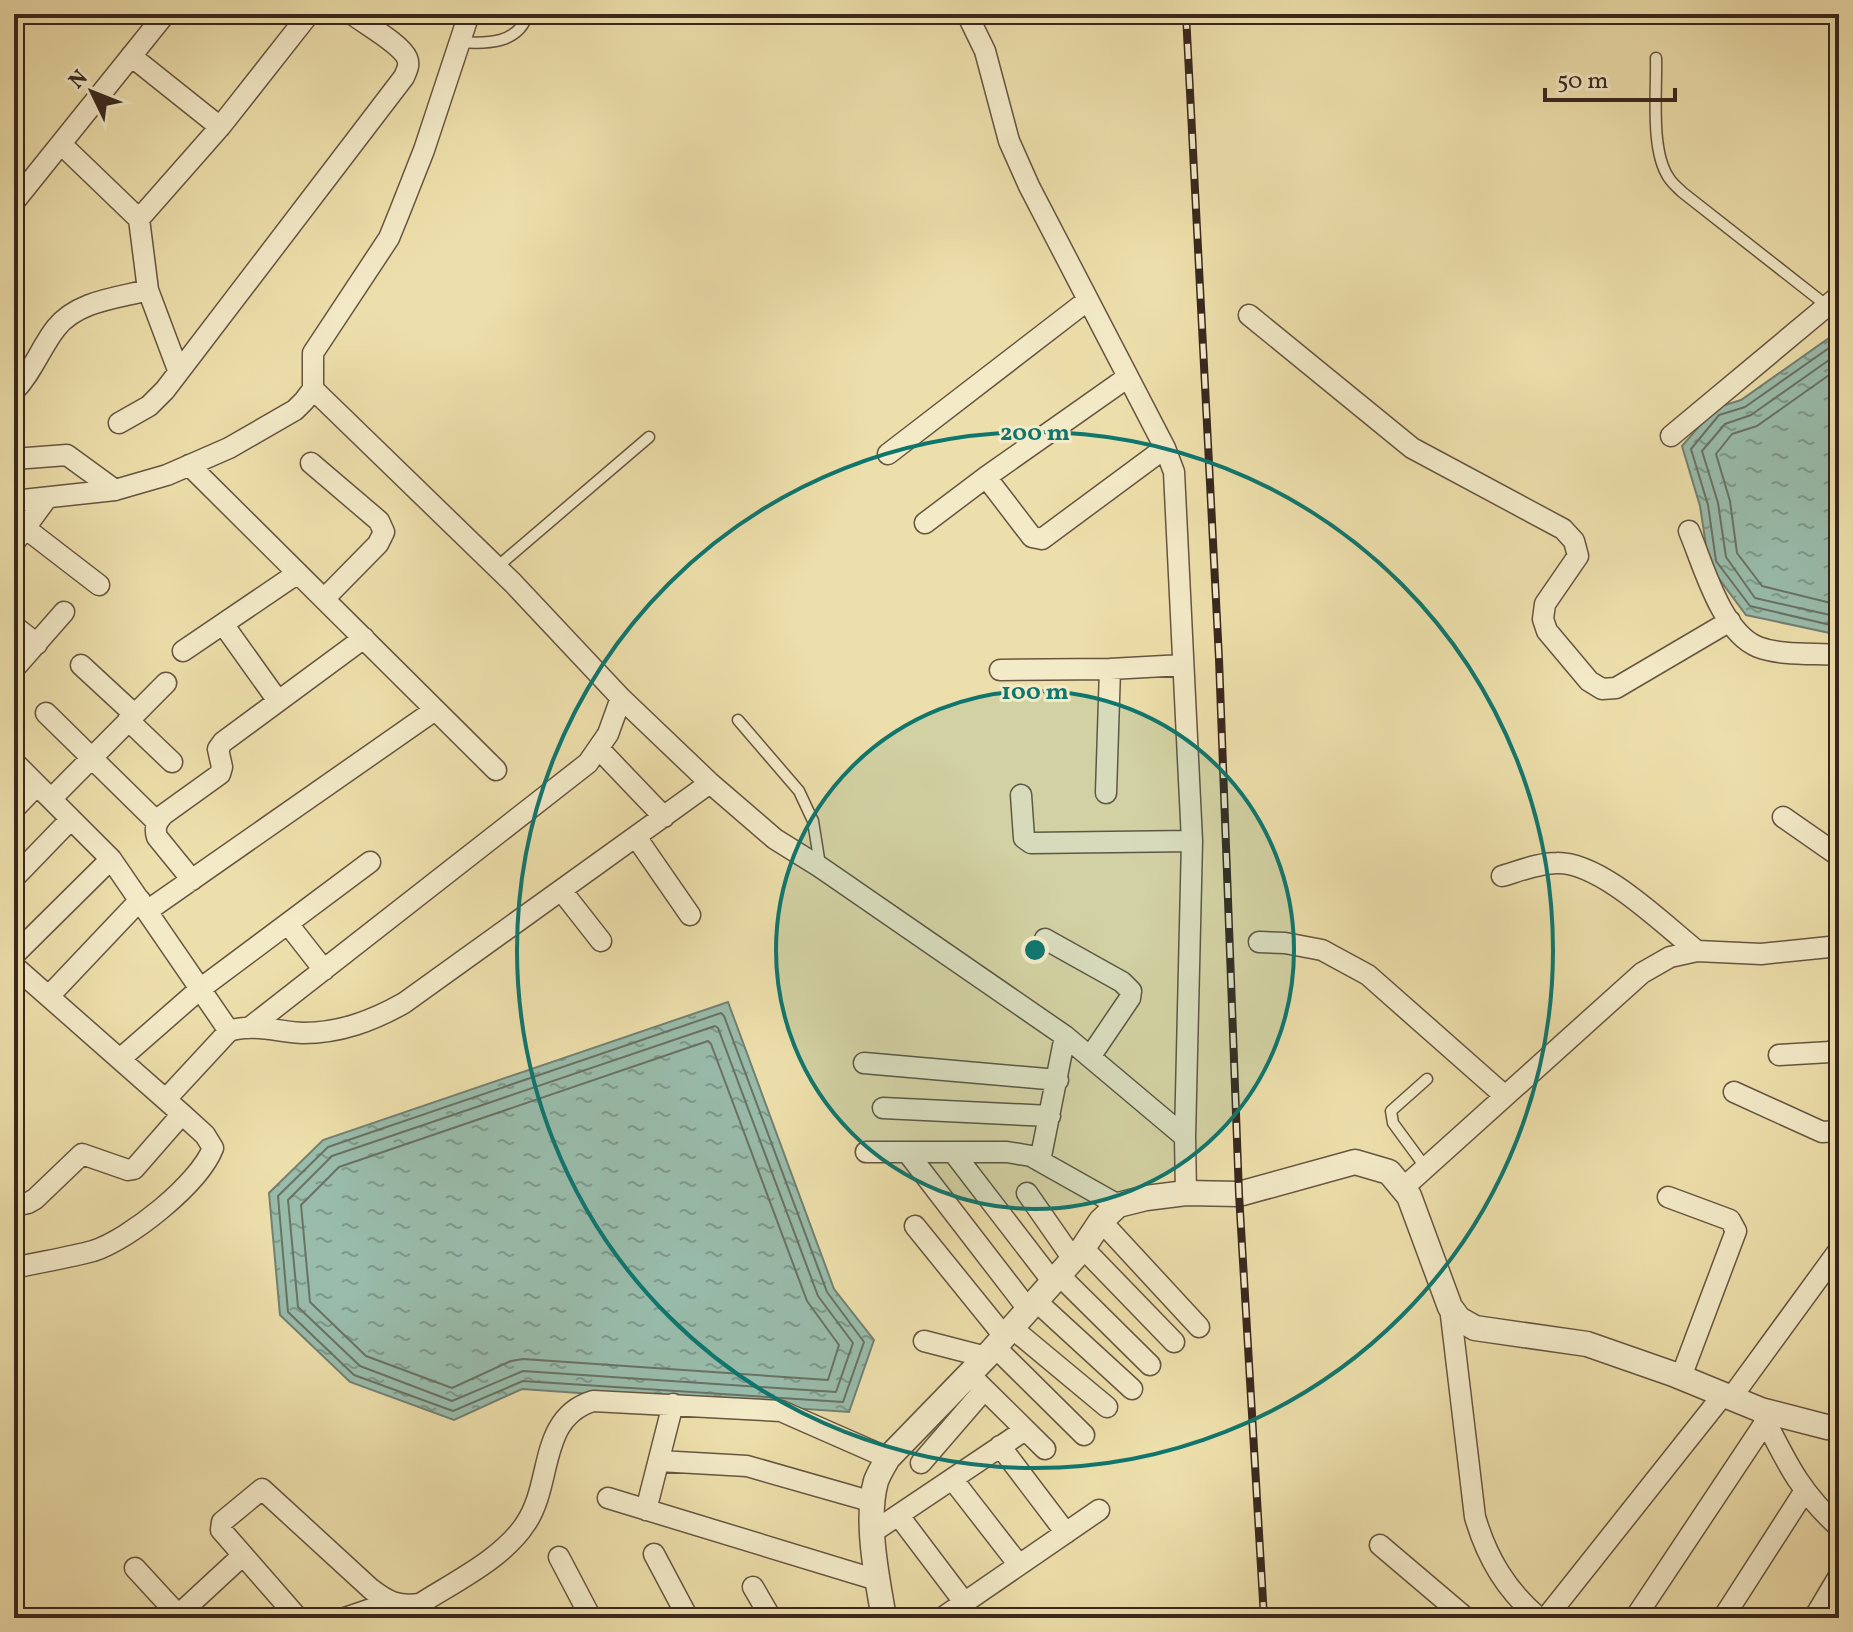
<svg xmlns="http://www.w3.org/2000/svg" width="1853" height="1632" font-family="Vollkorn,serif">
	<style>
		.water { fill: url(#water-ripples); stroke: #738073; stroke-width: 2 }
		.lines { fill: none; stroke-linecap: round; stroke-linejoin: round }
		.shore { stroke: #697264; stroke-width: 2 }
		.service-casing { stroke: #665541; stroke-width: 13 }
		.minor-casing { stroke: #665541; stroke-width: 23 }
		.tertiary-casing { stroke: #665541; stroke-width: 27 }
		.service { stroke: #f3eac8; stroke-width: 10 }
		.minor { stroke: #f3eac8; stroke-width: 20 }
		.tertiary { stroke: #f3eac8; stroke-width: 24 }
		.rail-casing { stroke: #39271e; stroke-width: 8 }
		.rail { stroke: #f3eac8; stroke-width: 5; stroke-dasharray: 15; stroke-linecap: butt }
		.ring { fill: none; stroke: #0f766e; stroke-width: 4 }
		.centre { fill: #0f766e; stroke: #f3eac8; stroke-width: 4 }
		.ring-label { font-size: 24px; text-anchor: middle; font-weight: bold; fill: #0f766e; stroke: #f3eac8; stroke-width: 6; stroke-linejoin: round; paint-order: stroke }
	</style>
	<defs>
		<pattern id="water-ripples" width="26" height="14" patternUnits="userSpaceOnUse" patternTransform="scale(2)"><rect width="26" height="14" fill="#99bcab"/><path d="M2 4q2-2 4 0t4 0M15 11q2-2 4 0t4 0" fill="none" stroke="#7e998b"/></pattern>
	</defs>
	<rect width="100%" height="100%" fill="#eddfab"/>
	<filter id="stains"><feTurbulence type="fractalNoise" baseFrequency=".0025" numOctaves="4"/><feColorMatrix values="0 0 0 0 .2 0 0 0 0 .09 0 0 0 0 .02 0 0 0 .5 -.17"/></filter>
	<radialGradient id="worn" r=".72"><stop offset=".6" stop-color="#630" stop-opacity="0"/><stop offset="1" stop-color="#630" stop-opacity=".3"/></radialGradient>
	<path class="water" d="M1839 331V635L1746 615 1709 565 1700 506 1682 446 1715 408 1741 400Z
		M728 1002 834 1289 874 1340 849 1412 522 1389 454 1420 350 1382 280 1315 269 1193 323 1140Z"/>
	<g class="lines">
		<path class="shore" d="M1839 341 1745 407 1719 415 1691 449 1708 505 1716 561 1750 606 1839 627
			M1839 353 1751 415 1725 424 1702 451 1718 503 1726 557 1755 598 1839 617
			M1839 368 1757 426 1732 434 1716 454 1730 501 1737 553 1762 586 1839 605
			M721 1013 724 1016 827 1292 864 1342 843 1402 523 1381 453 1411 354 1375 288 1312 278 1196 328 1147Z
			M715 1026 718 1028 818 1296 853 1343 836 1392 523 1371 452 1401 360 1366 298 1307 288 1200 332 1156Z
			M708 1041 711 1044 807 1301 839 1345 828 1380 523 1359 511 1361 452 1388 366 1356 310 1302 301 1205 339 1167Z"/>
		<defs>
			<path id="service" d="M460 42C487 44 518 44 528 14
				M1656 58C1657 91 1650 151 1669 178 1672 183 1678 188 1682 192L1826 305
				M497 567 649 437
				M738 720 799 791 813 821 820 865
				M1426 1168 1393 1123 1391 1111 1427 1079"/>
			<path id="minor" d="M967 14 985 51 1009 141 1029 186 1165 448 1174 472 1192 841 1185 1137 1186 1193
				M131 56 220 127
				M61 144 139 219 148 290 178 370
				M14 202 165 14
				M139 219 220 127 309 14
				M1249 315 1412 448 1563 529 1574 541 1578 556 1545 604 1543 619 1547 631 1589 681 1602 689 1616 688 1730 621
				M313 389 513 583 621 698 710 783 775 839 820 867 1065 1036 1185 1137
				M14 391C32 373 41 347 56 328 77 301 117 298 148 290
				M119 423 149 406 165 390 404 77C407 70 410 65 407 58 401 44 365 24 352 14
				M1671 436 1839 296
				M888 454 1088 300
				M14 459 67 455 115 490
				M311 463 379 521 384 532 378 544 324 599
				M189 465 496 770
				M986 477 1032 537 1042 539 1165 448
				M14 501 115 490 167 475 229 448 295 410 304 401 313 389V353L389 238 400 211 424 150 469 14
				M925 523 986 477 1128 377
				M25 528 99 585
				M1689 531C1703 564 1721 632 1758 647 1782 656 1814 653 1839 655
				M14 543 47 498
				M223 624 278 701
				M14 626 37 644
				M183 651 298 573
				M81 665 134 714
				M14 669 64 612
				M1000 670 1110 669 1183 665
				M46 713 157 822
				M128 720 172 762
				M599 749 664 817
				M14 762 111 859 229 1031
				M1106 793 1110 669
				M1021 795 1024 838 1031 843 1192 841
				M51 799 166 683
				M14 809 37 785
				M1783 817 1839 856
				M636 837 690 915
				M1502 876C1519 871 1539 863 1557 863 1601 862 1663 924 1697 951
				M14 878 71 819
				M192 880 157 837C154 827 157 822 163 815L220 774 222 767 218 749 223 742 364 638
				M561 890 601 941
				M147 911 435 710
				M288 924 324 970
				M1045 939 1122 982 1131 991 1130 998 1090 1057
				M1259 942 1285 943 1322 950 1368 975 1505 1096
				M14 955 111 859
				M14 966 182 1114 205 1135 213 1148C199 1184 130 1239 93 1251 67 1258 40 1262 14 1268
				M49 996 140 900
				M249 1028 588 763 608 734 621 698
				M1779 1055 1830 1052 1839 1047
				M120 1059 200 989 370 862
				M864 1063 1058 1080
				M1734 1092 1822 1132 1839 1131
				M166 1099 229 1031C251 1023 280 1032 303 1033 340 1033 372 1021 404 1003L710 783
				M883 1108 1050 1116
				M866 1152H1007L1031 1156 1118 1205
				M907 1152 1028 1309
				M953 1152 1053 1282
				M1040 1161 1065 1036
				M1402 1189 1642 973 1670 957 1697 951 1761 954 1839 946
				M1027 1193 1073 1259
				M1668 1197 1730 1220 1736 1231 1681 1377
				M14 1206 28 1203 35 1199 82 1154 128 1170 134 1169 182 1114
				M1101 1221 1199 1327
				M915 1226 1004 1336
				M1083 1248 1174 1342
				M1059 1275 1150 1365
				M1036 1301 1132 1389
				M1450 1307 1475 1517C1487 1558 1506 1590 1539 1618
				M1012 1328 1107 1407
				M924 1341 986 1357
				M995 1347 1084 1435
				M970 1375 1045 1449
				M1731 1398 1839 1250
				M1762 1414C1786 1461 1799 1491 1839 1527
				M1000 1446 1066 1533
				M659 1461 747 1466 873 1502
				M921 1463 984 1390
				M953 1480 1019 1565
				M608 1498 877 1580
				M646 1510 673 1404
				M899 1516 964 1602
				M873 1532 1025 1430
				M1380 1545 1466 1618
				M654 1554 688 1618
				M559 1557 591 1618
				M135 1568 181 1618
				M753 1587 771 1618
				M175 1618 242 1556
				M298 1618 221 1530 222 1522 262 1489 371 1589C388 1602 398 1607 420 1604 454 1582 504 1558 526 1523 553 1483 538 1418 593 1401L781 1411 888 1458
				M345 1618 389 1603
				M942 1618 1099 1510
				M1546 1618 1723 1395
				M1635 1618 1766 1421
				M1723 1618 1804 1492
				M1814 1618 1839 1576"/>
			<path id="tertiary" d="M884 1618C877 1578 865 1520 876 1481 879 1473 884 1465 888 1458L986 1357 1083 1248 1101 1221 1118 1205 1146 1198 1186 1193 1239 1194 1355 1162 1389 1172 1409 1196 1450 1307 1459 1319 1475 1328 1587 1344 1673 1374 1761 1410 1827 1427 1839 1428"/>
		</defs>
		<use href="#service" class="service-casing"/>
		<use href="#minor" class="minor-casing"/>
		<use href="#tertiary" class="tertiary-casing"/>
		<use href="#service" class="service"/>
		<use href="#minor" class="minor"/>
		<use href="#tertiary" class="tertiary"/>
		<defs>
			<path id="rail" d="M1186 14 1219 659 1239 1194 1264 1618"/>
		</defs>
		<use href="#rail" class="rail-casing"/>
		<use href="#rail" class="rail"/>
	</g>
	<circle cx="1035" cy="950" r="259" fill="#0f766e" fill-opacity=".12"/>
	<g class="ring">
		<circle cx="1035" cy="950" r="259"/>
		<circle cx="1035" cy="950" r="518"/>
	</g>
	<circle cx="1035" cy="950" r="12" class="centre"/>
	<g class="ring-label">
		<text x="1035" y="440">200 m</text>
		<text x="1035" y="699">100 m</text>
	</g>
	<rect width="1853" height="1632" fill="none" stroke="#eddfab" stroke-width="48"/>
	<rect x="16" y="16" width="1821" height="1600" fill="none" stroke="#39271e" stroke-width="4"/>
	<rect x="24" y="24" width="1805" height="1584" fill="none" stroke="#39271e" stroke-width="2"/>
	<g transform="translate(92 92) rotate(313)" stroke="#f3eac8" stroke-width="6" paint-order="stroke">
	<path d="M0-6L14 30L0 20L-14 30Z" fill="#39271e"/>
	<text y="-12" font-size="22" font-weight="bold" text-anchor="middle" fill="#39271e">N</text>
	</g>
	<path d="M1545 88v12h130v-12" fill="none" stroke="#39271e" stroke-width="4"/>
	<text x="1557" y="88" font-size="24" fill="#39271e" stroke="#f3eac8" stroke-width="6" paint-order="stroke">50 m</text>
	<rect width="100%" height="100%" filter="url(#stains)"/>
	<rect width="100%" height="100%" fill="url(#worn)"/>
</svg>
